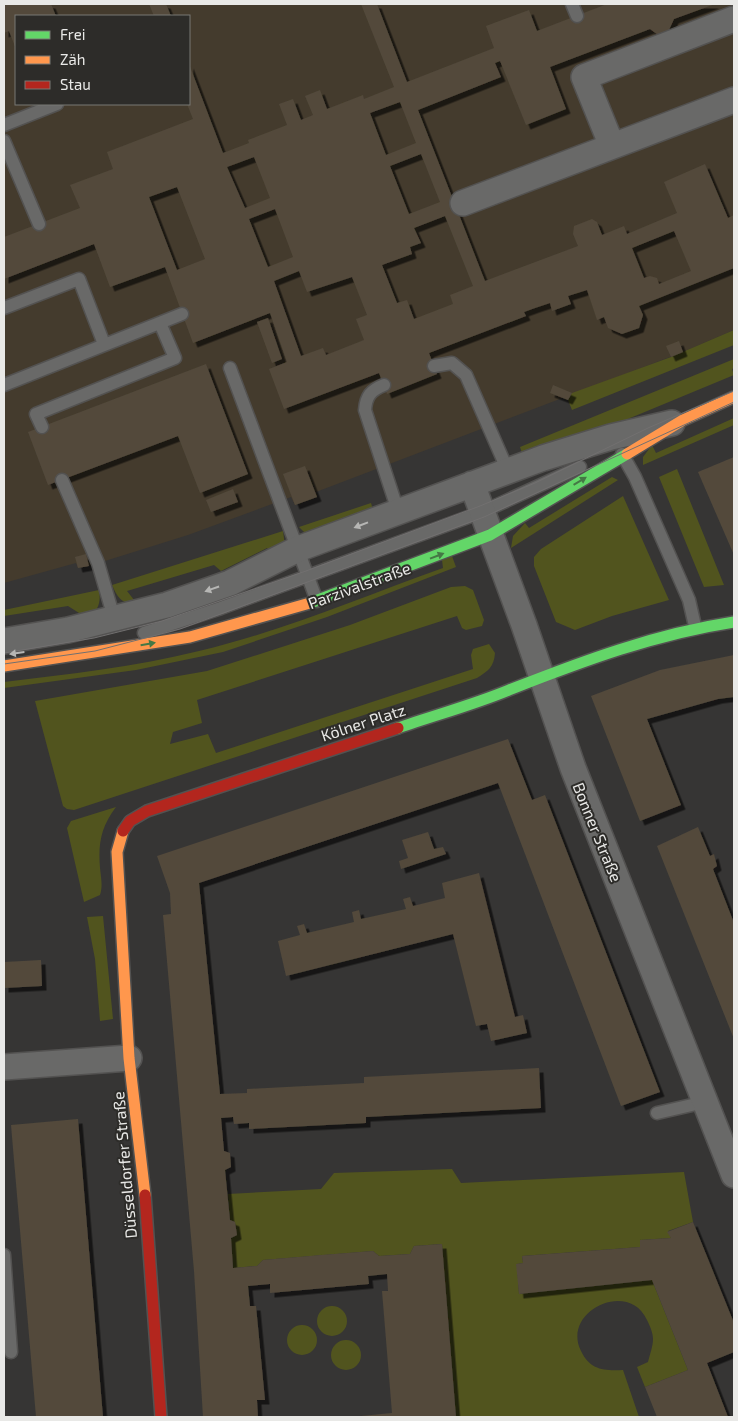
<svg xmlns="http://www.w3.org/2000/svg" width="738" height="1421" font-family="'Exo 2',sans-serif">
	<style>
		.medical { fill: #443b2d; fill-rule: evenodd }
		.green { fill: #51541e }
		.building { fill: #52493b; fill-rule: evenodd; filter: url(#shadow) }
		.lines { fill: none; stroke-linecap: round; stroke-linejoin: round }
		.lane-casing { stroke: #535251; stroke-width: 15 }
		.street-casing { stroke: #535251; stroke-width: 28 }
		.fast-casing { stroke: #535251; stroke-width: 14 }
		.slow-casing { stroke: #535251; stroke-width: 14 }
		.jam-casing { stroke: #535251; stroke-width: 14 }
		.lane { stroke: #696968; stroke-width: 12 }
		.street { stroke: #696968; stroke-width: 25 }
		.fast { stroke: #63d668; stroke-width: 11 }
		.slow { stroke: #ff974d; stroke-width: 11 }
		.jam { stroke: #b3261e; stroke-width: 11 }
		.tram { stroke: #727070; stroke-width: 1 }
		.oneway { fill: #457845 }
		.oneway2 { fill: #b6b6b4 }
		.labels { text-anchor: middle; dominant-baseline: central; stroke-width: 4; stroke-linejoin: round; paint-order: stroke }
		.street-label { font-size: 16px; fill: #e9e9e7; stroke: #2d2c29 }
	</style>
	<defs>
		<filter id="shadow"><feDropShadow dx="4.5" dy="4.5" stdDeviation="0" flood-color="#0009"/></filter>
	</defs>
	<rect width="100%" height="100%" fill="#363534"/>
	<path class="medical" d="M4 4H734V330L683 352 316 492 317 497 295 505 291 497 188 535 89 566 78 568 76 563 4 583ZM16 16H189V104H16Z"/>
	<path class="green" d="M734 330V345L572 410 568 400 572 393 671 357Z
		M734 359V368L732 369 734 375 623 421 522 453 520 447Z
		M734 418V425L643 465V457L652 445 656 453Z
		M677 469 724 585 704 587 659 477Z
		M612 477 618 480 511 548 513 536 525 523 529 528Z
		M623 496 669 600 612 616 575 630 556 622 534 566V557L541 549Z
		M371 503 373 510 307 535 299 527Z
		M283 531 285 546 273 554 267 548 221 571 214 565 127 591 138 605C123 604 118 599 112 585Z
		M452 556 456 567 327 617 223 652 136 670 4 688V682C69 674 135 667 199 651 283 631 362 597 443 568L442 560Z
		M465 586 473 590 484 620 482 626 466 630 462 628 457 616 197 700 202 723 173 732 170 744 208 734 216 753 473 669 471 655 473 649 489 644 495 653C494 667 488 671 477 678L74 810 67 809 63 806 35 701 207 671 350 625 451 587Z
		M99 590C101 602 99 611 87 618L68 606 4 616V610Z
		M116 807C101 827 98 843 100 868 101 878 103 886 100 895L84 902 67 828 71 821Z
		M103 916 113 1019 100 1021 95 959 87 917Z
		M452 1169 461 1183 684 1172 693 1222 668 1231 671 1238 640 1240V1247L522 1256 523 1263 517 1264 519 1294 652 1280 688 1370 645 1387 637 1367 648 1362C650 1354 653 1346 653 1339 653 1333 650 1326 647 1320 629 1279 561 1311 581 1351 590 1370 604 1371 623 1370L639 1417H456L442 1244 414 1246 410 1254 379 1256 373 1251 263 1260 257 1266 233 1268 231 1238 237 1235 235 1222 230 1220 228 1194 321 1189 334 1173Z
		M317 1321a15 15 0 1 1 30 0a15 15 0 1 1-30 0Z
		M287 1340a15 15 0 1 1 30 0a15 15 0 1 1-30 0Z
		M331 1355a15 15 0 1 1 30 0a15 15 0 1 1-30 0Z"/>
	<path class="building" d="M4 4H51L56 16H16V49L9 31 4 33Z
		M149 4H166L171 16H154Z
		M361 4H377L407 82 494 48 486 26 529 10 537 31 607 4H715L674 19 669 30 658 35 650 29 550 67 566 109 526 125 500 61 495 63 501 77 418 110 485 281 578 246 573 234 574 226 592 219 597 222 602 235 624 226 627 234 677 213 664 182 705 164 728 218 734 215V268L639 306 643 315 639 328 622 334 608 328 604 317 597 320 587 290 568 296 571 304 552 311 550 303 535 308 524 312 526 316 429 353 437 374 387 394 379 373 284 409 269 369 287 362 270 313 193 343 165 267 110 287 94 244 4 279V237L80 208 70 185 113 169 107 152 193 119 187 104 189 64 223 153 249 143 248 140 287 125 279 104 293 99 301 120 313 115 305 96 320 90 327 109 363 95 364 99 394 87ZM400 102 416 143 386 155 370 113ZM421 154 440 202 409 214 390 166ZM254 157 270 198 245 208 227 167ZM177 187 205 259 177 270 149 197ZM275 209 293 257 268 267 249 219ZM445 216 473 286 450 295 453 304 414 319 407 300 397 303 382 265 412 254 410 247 421 243 414 228ZM674 231 691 271 659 284 657 278 650 276 644 278 632 248ZM299 271 307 292 352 277 367 315 356 319 364 340 326 355 323 348 301 356 274 281Z
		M268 318 282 359 272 363 257 322Z
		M679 341 683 352 671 357 666 346Z
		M206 364 248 474 200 493 178 436 48 485 28 432Z
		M553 385 572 393 568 400 550 393Z
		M734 457V555L698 472Z
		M305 466 317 497 295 505 283 474Z
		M233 489 238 502 211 512 206 500Z
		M86 554 89 566 78 568 75 557Z
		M734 655V697L718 699 647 719 681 805 640 821 591 696 660 670Z
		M508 739 532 800 545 795 660 1092 621 1106 498 783 199 883 220 1094 247 1093V1089L364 1083V1077L539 1068 541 1108 366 1117V1123L249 1129V1123L234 1124 233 1117 221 1118 224 1151 230 1153 231 1167 225 1170 230 1220 235 1222 237 1235 231 1238 233 1268 257 1266 263 1260 321 1255 373 1251 379 1256 410 1254 414 1246 442 1244 456 1417H351L392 1413 382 1291H388L387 1274 368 1276 369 1284 270 1293V1284L248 1286 250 1306H256L265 1400H257L258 1417H203L194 1271 163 915 171 914 170 893 157 856Z
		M698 827 710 856 714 854 717 866 713 869 734 923V1039L657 846Z
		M428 832 434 849 443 847 446 854 401 869 399 861 408 858 402 840Z
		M479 873 515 1017 523 1015 527 1033 491 1041 487 1024 476 1026 453 934 286 976 278 941 300 935 297 926 304 924 307 933 354 922 352 912 359 910 361 919 406 909 403 899 410 897 413 906 445 898 442 883Z
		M41 960 42 986 4 988V962Z
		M78 1119 103 1417H36L11 1125Z
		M693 1222 734 1323V1352L707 1363 728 1417H657L645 1387 688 1370 652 1280 519 1294 516 1264 523 1263 522 1256 640 1247V1240L671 1238 667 1232Z"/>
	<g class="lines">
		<defs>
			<path id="lane" d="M572 4 577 16
				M4 125 57 104
				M4 141 39 224
				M4 308 79 279 104 344
				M434 366 452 363 466 375 508 471
				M230 368 317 601
				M4 385 182 314
				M384 385C371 390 366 396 365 410L398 511
				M42 427 36 414 175 358 160 323
				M622 454 635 477 689 600 695 626
				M62 480 98 563 114 618
				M144 633 221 608 482 512 580 467
				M657 1113 705 1102
				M4 1255 11 1352"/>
			<path id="street" d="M612 146 584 77 734 19
				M463 203 734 100
				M472 484 524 625 573 768 734 1175
				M4 641 68 630 167 605 230 583 298 549 543 458 611 437 672 423
				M4 1067 129 1058"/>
			<path id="fast" d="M310 603 490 535 627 454
				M398 728C435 715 473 705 509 690 583 661 655 634 734 622"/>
			<path id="slow" d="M627 454 683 420 734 397
				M4 666 190 637 310 603
				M123 831 117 852 129 1058 145 1195"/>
			<path id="jam" d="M123 831 130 821 147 811 398 728
				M145 1195 161 1417"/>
		</defs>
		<use href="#lane" class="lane-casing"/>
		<use href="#street" class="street-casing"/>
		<use href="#fast" class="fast-casing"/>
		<use href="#slow" class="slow-casing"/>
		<use href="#jam" class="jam-casing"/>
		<use href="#lane" class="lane"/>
		<use href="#street" class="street"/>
		<use href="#fast" class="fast"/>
		<use href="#slow" class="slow"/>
		<use href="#jam" class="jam"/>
		<path class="tram" d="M4 653 94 638 162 621 306 571 480 506 535 483 648 428 734 391
			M4 664 95 651 180 629 484 517 734 402"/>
	</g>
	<defs><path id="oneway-solid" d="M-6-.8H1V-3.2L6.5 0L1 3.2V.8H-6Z" transform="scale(1.25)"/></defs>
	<g class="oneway">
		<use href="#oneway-solid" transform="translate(580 481) rotate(-31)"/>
		<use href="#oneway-solid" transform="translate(437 556) rotate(-21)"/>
		<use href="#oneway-solid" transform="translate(148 644) rotate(-10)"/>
	</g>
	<g class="oneway2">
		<use href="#oneway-solid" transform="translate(361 525) rotate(159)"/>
		<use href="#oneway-solid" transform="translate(212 589) rotate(161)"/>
		<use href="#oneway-solid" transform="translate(17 653) rotate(172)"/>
	</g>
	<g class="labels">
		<g class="street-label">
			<text transform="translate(359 585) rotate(-20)">Parzivalstraße</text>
			<text transform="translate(363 722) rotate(-18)">Kölner Platz</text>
			<text transform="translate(598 832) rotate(68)">Bonner Straße</text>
			<text transform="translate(124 1165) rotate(-95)">Düsseldorfer Straße</text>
		</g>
	</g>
	<rect width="738" height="1421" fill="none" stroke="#e9e9e7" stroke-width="10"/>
	<rect x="15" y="15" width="175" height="90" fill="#2d2c29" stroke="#787875"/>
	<rect x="25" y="31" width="25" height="8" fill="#63d668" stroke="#787875"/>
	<text x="60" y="40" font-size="15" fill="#e9e9e7">Frei</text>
	<rect x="25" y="56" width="25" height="8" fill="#ff974d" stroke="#787875"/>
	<text x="60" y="65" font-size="15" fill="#e9e9e7">Zäh</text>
	<rect x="25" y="81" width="25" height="8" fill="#b3261e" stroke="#787875"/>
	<text x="60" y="90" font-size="15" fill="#e9e9e7">Stau</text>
</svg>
